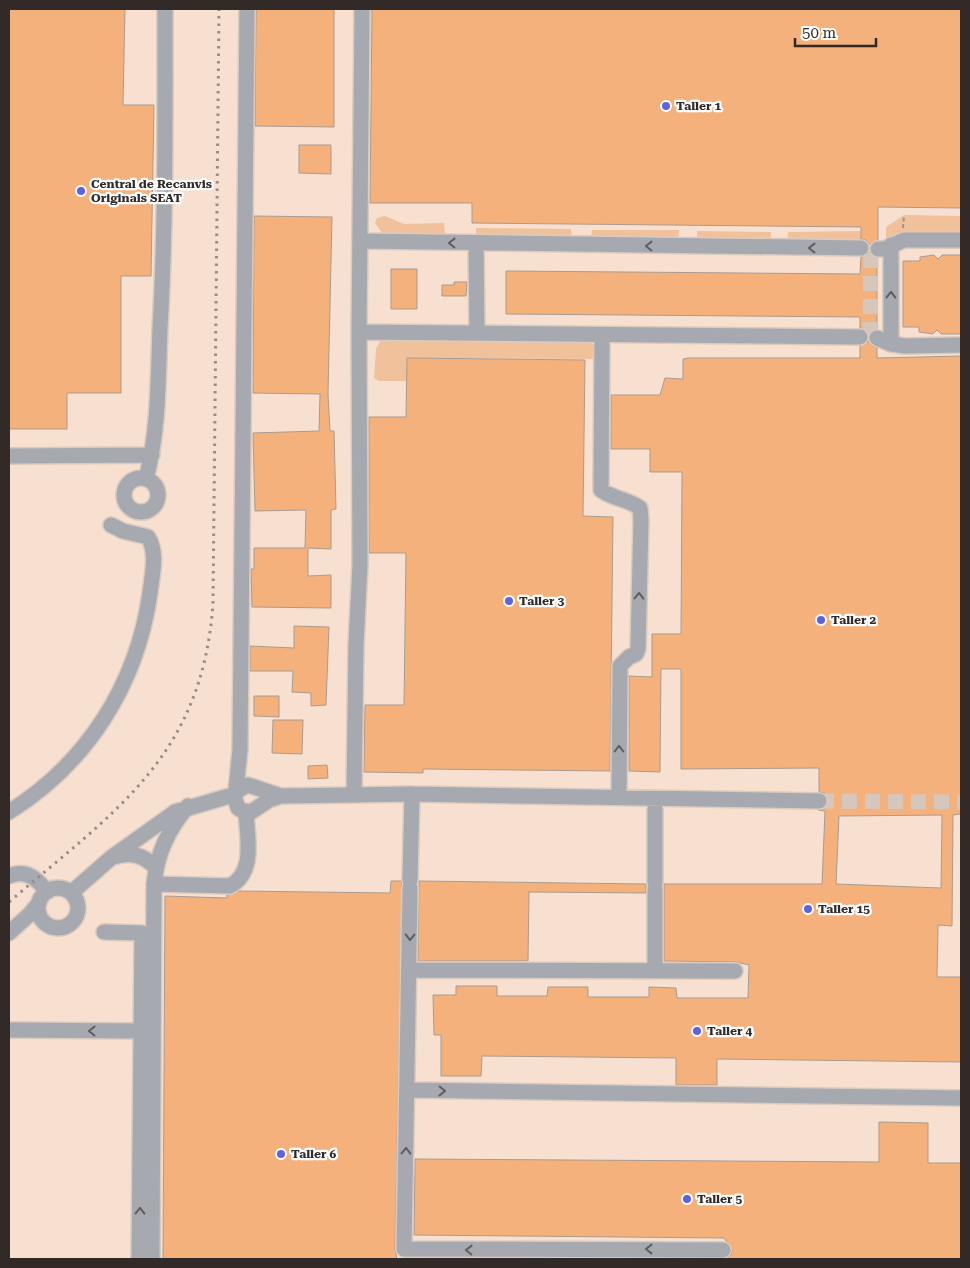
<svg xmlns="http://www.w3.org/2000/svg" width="970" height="1268" font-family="'Roboto Serif',serif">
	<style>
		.built { fill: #f8e0d0 }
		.green { fill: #f1c19c }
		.building { fill: #f4b17c; stroke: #aa9b8f; fill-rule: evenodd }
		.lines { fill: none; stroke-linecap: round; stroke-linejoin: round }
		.minor-tunnel { stroke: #d6c7bc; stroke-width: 15; stroke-dasharray: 15 8; stroke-linecap: butt }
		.minor-casing { stroke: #dacbc0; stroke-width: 18 }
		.path { stroke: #a0948b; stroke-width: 2; stroke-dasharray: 4 2.5; stroke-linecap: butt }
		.minor { stroke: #a7a9b0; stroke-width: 15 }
		.rail { stroke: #988c84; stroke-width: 3; stroke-dasharray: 2.5 5; stroke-linecap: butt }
		.oneway { stroke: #605d5d }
		.poi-dot { fill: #6063dc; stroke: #fff; stroke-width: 2 }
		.labels { text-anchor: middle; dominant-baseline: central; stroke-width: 4.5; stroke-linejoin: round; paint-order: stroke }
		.poi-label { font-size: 12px; font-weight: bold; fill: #312a26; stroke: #fff; text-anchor: start }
	</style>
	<rect width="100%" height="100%" fill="#ffeee2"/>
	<path class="built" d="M9 9H961V1259H9Z"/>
	<path class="green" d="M904 215 961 216V237L886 245V227Z
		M385 216 404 224 444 223 445 235 384 236 375 223 377 218Z
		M476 228 571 229 572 241 476 240Z
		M592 230H679L678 242 591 238Z
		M697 231 771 232V239H778V243L697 238Z
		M861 231V243L787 244 788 232Z
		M381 339H589L595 347V359L408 358 407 381H379L374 378 376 349Z"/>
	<path class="building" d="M9 9H125L123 105H154L151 276H121V393H67V429H9Z
		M256 9H334V127L255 126Z
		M372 9H961V208L878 207V240L870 245 866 240 861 239V227L472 223V203H370Z
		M299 145H331V174L299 173Z
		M254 216 332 217 328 394 330 431H334L336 509 331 510V549L308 548V576L331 575V608L252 607 251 569H254V548H305L306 510 255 511 253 433 319 431 320 394 253 393Z
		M869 252 877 258V329L869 334 860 328V317L506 314V271L860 274 861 257Z
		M934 255 938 259 942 255H961V334H941L937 330 933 334 919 332V327H903V261H920V257Z
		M391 269H417V309H391Z
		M454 282H467L466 296H442V285H454Z
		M868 341 877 348V358L961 356V814L953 815 952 926 938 925 937 977H961V1062L717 1059V1085H676V1058L482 1056 481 1076H441V1035H434L433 995H456V986H497V996H547L548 987H588V997H649V987L676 988 677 998H748L749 965 735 962 664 961V884H822L825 811 818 810 827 806 828 801 824 793 819 792V768L681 769V669H661L660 772 629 771V676L652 677V634H681L682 472H650V449H611V395H660L665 378 683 379V359L688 358H860V346ZM942 815 941 888 836 884 839 816Z
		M407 358 585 360 583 516 613 517 610 771 423 769V773L364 772 365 705H404L406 553H369V417H406Z
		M294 626 329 627 326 705 311 706V693L292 692 293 671H250V646L294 648Z
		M254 696H279V717L254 716Z
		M273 720H303L302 754 272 753Z
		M327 765 328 778 308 779V766Z
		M391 881H401L402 884 395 1249 397 1259H163L165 896 227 898V895L239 891 390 893Z
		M419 881 646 884V893L529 892 528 961H418Z
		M879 1122 928 1123V1163H961V1259H724L731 1255 732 1250 724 1238 414 1235 415 1159 879 1162Z"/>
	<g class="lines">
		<path class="minor-tunnel" d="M870 337 871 249
			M819 801 961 802"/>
		<defs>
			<path id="minor" d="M360 241 861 248
				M476 243 477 333
				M878 249H885L904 240H961
				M359 332 860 337
				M602 335 601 490C613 499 628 499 640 508L641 520 638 649 636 654 629 657 620 666 619 798
				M877 338 891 344 905 346 961 345
				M891 344V245
				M9 456 152 455
				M124 495a17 17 0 1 1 34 0a17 17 0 1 1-34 0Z
				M146 479C159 430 158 378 160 328 166 221 165 115 165 9
				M238 790 248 785 281 796 412 794 819 801
				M354 795 356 645 360 565 359 332 362 9
				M655 799V883
				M238 808 235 799 240 750 247 9
				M238 808 243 811 251 812 269 800 281 796
				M9 812C87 763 137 685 150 593 152 575 158 553 148 537L123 531 111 525
				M113 857C131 852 143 854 156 868
				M9 876C26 869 37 878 47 892
				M410 880 412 794
				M154 884 230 886C256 872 247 837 246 812
				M410 888 404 1249 723 1250
				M38 908a20 20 0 1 1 40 0a20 20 0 1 1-40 0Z
				M71 893 112 857 175 812 236 794
				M104 932 142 933 139 1259
				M9 933 30 914 39 903
				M409 970 735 971
				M655 971V890
				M9 1030 141 1031
				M407 1090 961 1098
				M152 1259 154 884C157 853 168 830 188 806"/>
		</defs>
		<use href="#minor" class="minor-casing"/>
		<path class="path" d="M903 228 904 215"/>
		<use href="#minor" class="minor"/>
		<path class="rail" d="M9 902C115 811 202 757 213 604L219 9"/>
	</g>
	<defs><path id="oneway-chevron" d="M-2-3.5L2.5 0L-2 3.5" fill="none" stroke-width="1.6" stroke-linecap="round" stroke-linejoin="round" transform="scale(1.25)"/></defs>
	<g class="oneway">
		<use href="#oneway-chevron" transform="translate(452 243) rotate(-179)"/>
		<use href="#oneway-chevron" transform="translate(649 246) rotate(-179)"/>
		<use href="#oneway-chevron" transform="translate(812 248) rotate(-179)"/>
		<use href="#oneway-chevron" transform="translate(891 295) rotate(-89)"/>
		<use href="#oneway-chevron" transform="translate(639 596) rotate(-89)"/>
		<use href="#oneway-chevron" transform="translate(619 749) rotate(-90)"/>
		<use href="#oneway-chevron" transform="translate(410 937) rotate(91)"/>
		<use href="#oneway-chevron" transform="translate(92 1031) rotate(-179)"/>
		<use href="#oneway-chevron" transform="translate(442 1091) rotate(1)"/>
		<use href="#oneway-chevron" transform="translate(406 1151) rotate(-89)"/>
		<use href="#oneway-chevron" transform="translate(140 1211) rotate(-89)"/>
		<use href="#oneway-chevron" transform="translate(649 1249) rotate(-180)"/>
		<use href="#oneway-chevron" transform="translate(469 1250) rotate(-179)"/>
	</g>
	<g class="poi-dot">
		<circle cx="666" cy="106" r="5"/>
		<circle cx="81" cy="191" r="5"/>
		<circle cx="509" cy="601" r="5"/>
		<circle cx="821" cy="620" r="5"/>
		<circle cx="808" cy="909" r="5"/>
		<circle cx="697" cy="1031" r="5"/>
		<circle cx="281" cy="1154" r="5"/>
		<circle cx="687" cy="1199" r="5"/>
	</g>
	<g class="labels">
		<g class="poi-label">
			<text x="676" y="106">Taller 1</text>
			<text x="91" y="184">Central de Recanvis<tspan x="91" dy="14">Originals SEAT</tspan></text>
			<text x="519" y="601">Taller 3</text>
			<text x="831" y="620">Taller 2</text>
			<text x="818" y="909">Taller 15</text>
			<text x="707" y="1031">Taller 4</text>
			<text x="291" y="1154">Taller 6</text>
			<text x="697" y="1199">Taller 5</text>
		</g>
	</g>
	<rect width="970" height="1268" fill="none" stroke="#312a26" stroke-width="20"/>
	<path d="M795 38v8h81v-8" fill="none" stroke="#312a26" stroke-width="2.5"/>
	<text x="802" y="38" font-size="15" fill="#312a26" stroke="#ffffff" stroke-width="4" paint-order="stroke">50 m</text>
</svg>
